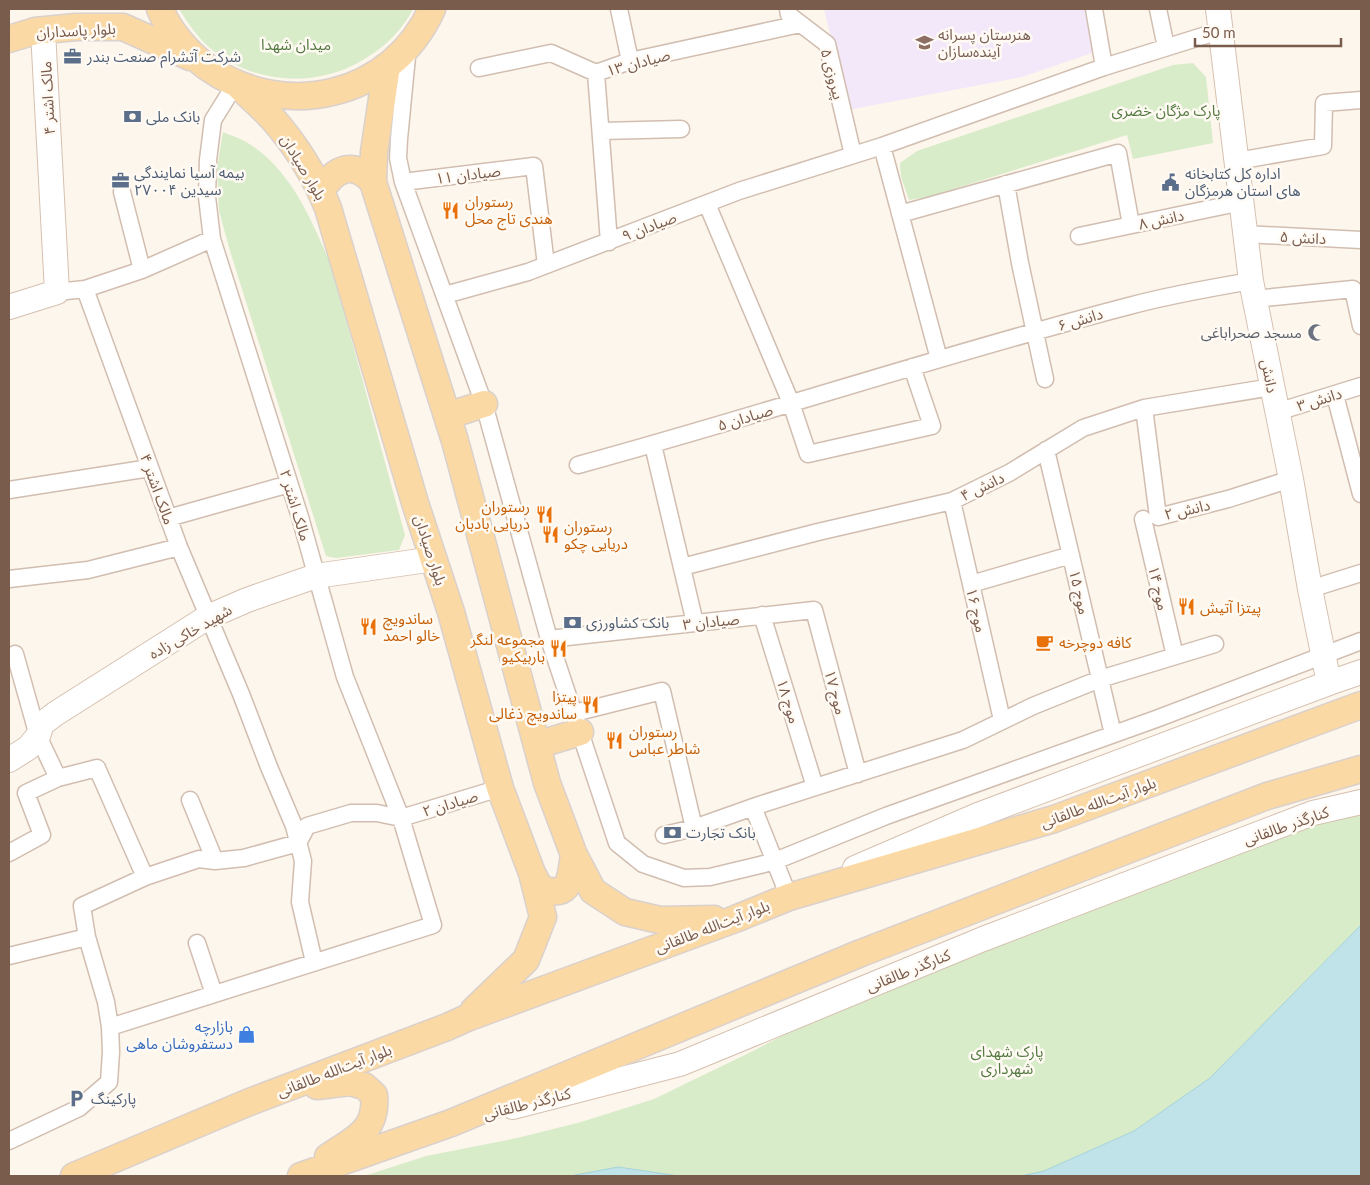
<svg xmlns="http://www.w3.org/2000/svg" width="1370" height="1185" font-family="Lato,'Noto Sans Arabic',sans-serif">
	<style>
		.education { fill: #f3e8fa }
		.green { fill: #d8ecc9 }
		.water { fill: #bfe3e8; stroke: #a5d3da }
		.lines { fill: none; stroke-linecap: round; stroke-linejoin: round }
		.street-casing { stroke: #d1beb0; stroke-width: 19 }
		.secondary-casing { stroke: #d6c0b0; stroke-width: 26 }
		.primary-casing { stroke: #dad1cd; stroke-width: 29 }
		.street { stroke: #fff; stroke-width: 16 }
		.secondary { stroke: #fff; stroke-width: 24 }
		.primary { stroke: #fbd9a5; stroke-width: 26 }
		.labels { text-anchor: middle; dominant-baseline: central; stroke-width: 5; stroke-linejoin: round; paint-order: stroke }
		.street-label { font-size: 15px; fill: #7a5c4d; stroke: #fffaf3 }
		.education-label { font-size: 15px; fill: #785e54; stroke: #fffaf3; text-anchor: start }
		.park-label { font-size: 15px; fill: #537a41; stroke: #fffaf3 }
		.service-label { font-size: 15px; fill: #4e5e75; stroke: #fffaf3; text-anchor: start }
		.food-label { font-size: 15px; fill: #c56008; stroke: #fffaf3; text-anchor: start }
		.worship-label { font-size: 15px; fill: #5b616d; stroke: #fffaf3; text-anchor: end }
		.shop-label { font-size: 15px; fill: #366cbe; stroke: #fffaf3; text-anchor: end }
	</style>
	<rect width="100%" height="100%" fill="#fdf6ec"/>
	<path class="education" d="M824 9H1087L1095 52 1022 77 848 110Z"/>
	<path class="green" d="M179 9H413C403 29 385 47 366 58 318 89 254 85 210 48 197 37 188 23 179 9Z
		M1193 63 1206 77 1213 143 1133 159 1127 135 928 197 909 200 901 177 900 163 917 151 1173 65Z
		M223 132C232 136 243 139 251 145 292 172 312 221 331 265L405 535 399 550 336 558 326 556 230 251 219 211 217 168Z
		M1361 811V925L1210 1078 1134 1131 1044 1171 1021 1176H679L618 1167 570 1176H364L426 1156 517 1138 581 1122 654 1099 753 1051 853 999 1273 838Z"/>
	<path class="water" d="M1361 925V1176H1021L1044 1171 1134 1131 1210 1078Z
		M618 1167 679 1176H570Z"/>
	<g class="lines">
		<defs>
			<path id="street" d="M619 9 630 61
				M788 9 789 15 827 44 853 155
				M1094 9 1104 67
				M1158 9 1166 47
				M408 46 399 139 398 158 403 182 484 404 549 639 617 843 643 864 684 878 710 877 760 865 775 861 886 816 1156 719 1361 641
				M479 68 551 53 596 73 630 61 800 24
				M596 73 609 242
				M601 131 681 129
				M882 146 939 359
				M1237 161 1323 146 1324 103 1361 100
				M403 182 534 166 546 265
				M1006 184 1020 263 1045 379
				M707 204 791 403 808 454 932 426 912 367
				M900 214 1118 153 1131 225
				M1245 234 1361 240
				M1079 236 1242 202
				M142 270 212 239
				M85 289 142 270 122 192
				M57 292 85 289 179 547 241 694 269 767 294 826 303 861 300 902 314 962
				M445 295 528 272 739 191 882 146 1104 67 1219 31
				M1254 299 1353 289 1361 326
				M1335 395 1361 494
				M1144 408 1158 517 1228 499 1291 479
				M1277 412 1361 386
				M653 445 695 623
				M1046 450 1113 734
				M578 465C762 415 944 354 1129 306 1169 295 1210 288 1251 281
				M9 490 150 468
				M952 501 1002 720
				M168 518 289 484
				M1143 519 1175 656
				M682 567 818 532 952 501 1009 473 1083 428 1144 408 1272 387
				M9 579 88 570 179 547
				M971 584 1071 555
				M1310 589 1361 573
				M762 615 815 787
				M549 639 814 610 858 774
				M15 654 38 736 58 778
				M574 713 662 691 694 828
				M190 800 215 861
				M753 807 789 897
				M664 835 694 828 759 805 963 740 1033 706 1100 679 1215 644
				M9 853 42 835 26 793 58 778 97 768 145 877
				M197 943 214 994
				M9 956 87 937
				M110 1027 433 925 401 818 345 677 300 517 212 239 207 197 208 160 213 120 236 83
				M9 1141 79 1108 109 1082 111 1052 110 1027 106 1002 87 937 82 906 145 877 199 859 215 861 244 858 298 843 307 826 351 813H377L401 818 500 788"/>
			<path id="secondary" d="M1218 9 1251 281 1291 479 1310 589 1329 683
				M9 307 57 292 43 31
				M9 760 28 748 38 736 42 724 55 714 208 617 247 600 316 576 434 559
				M855 868 978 815 1329 683 1361 672
				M513 1107 680 1064 983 939 1313 813 1361 802"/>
			<path id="primary" d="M160 9C169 31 188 53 207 67 285 122 392 97 432 9
				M9 39 35 31 76 27H123L190 57
				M387 66 374 152 373 182 455 441 547 783 574 855 593 891 625 912 660 920 714 919
				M236 83C248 95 261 106 272 118 295 144 315 176 328 208L416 506 451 612 500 788 532 873 543 917 526 960 474 1010
				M321 191C335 168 353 160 373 182
				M447 416 484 404
				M537 745 580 732
				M532 873 540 888C571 900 570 879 574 855
				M317 1086 350 1082 364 1086 374 1095C378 1131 354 1139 328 1157
				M74 1176 247 1103 447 1027 467 1018 735 919 789 897 1054 819 1361 705
				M301 1176 451 1123 861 953 1267 796 1361 769"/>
		</defs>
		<use href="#street" class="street-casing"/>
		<use href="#secondary" class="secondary-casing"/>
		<use href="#primary" class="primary-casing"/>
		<use href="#street" class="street"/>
		<use href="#secondary" class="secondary"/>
		<use href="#primary" class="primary"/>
	</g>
	<defs>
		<symbol id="school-bare" viewBox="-9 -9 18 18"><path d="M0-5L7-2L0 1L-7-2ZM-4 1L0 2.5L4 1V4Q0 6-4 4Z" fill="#8d6e63" stroke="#fffaf3" stroke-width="2.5" paint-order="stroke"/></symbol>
		<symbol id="office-bare" viewBox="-9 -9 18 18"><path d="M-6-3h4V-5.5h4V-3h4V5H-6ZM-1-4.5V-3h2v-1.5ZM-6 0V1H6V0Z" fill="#5c6f8a" stroke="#fffaf3" stroke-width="2.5" paint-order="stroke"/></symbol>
		<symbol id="bank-bare" viewBox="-9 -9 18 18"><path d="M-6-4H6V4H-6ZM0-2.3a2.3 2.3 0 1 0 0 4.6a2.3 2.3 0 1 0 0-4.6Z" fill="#5c6f8a" stroke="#fffaf3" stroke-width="2.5" paint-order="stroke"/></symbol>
		<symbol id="civic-bare" viewBox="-9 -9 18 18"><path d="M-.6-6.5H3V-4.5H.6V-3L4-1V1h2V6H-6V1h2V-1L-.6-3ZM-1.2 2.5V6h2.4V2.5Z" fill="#5c6f8a" stroke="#fffaf3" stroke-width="2.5" paint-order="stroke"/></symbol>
		<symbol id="restaurant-bare" viewBox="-9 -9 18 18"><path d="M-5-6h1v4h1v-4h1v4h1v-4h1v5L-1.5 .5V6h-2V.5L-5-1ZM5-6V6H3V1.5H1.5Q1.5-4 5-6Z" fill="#e8710a" stroke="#fffaf3" stroke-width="2.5" paint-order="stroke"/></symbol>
		<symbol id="mosque-bare" viewBox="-9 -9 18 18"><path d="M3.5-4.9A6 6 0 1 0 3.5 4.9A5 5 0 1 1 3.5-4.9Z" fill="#6b7280" stroke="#fffaf3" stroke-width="2.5" paint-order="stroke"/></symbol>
		<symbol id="cafe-bare" viewBox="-9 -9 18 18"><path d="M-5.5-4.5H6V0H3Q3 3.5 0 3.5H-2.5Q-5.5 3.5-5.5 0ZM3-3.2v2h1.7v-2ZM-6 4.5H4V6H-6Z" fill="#e8710a" stroke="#fffaf3" stroke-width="2.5" paint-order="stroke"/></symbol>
		<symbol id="shop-bare" viewBox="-9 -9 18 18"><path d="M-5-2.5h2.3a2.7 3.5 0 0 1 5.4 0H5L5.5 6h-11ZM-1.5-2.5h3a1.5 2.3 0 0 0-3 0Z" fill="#3f7fe0" stroke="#fffaf3" stroke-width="2.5" paint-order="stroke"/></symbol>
		<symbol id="parking-bare" viewBox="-9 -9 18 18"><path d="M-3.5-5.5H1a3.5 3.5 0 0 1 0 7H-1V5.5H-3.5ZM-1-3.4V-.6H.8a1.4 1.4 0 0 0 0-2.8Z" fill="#5c6f8a" stroke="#fffaf3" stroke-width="2.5" paint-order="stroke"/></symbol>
	</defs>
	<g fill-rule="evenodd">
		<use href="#school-bare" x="912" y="30" width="25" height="25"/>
		<use href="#office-bare" x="60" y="44" width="25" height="25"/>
		<use href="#bank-bare" x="120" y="104" width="25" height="25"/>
		<use href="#office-bare" x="108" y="168" width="25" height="25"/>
		<use href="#civic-bare" x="1158" y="170" width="25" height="25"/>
		<use href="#restaurant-bare" x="438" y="198" width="25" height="25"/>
		<use href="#mosque-bare" x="1304" y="320" width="25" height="25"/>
		<use href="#restaurant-bare" x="532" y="502" width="25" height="25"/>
		<use href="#restaurant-bare" x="538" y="522" width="25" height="25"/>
		<use href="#restaurant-bare" x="1174" y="594" width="25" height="25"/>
		<use href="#bank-bare" x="560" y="610" width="25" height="25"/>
		<use href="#restaurant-bare" x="356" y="614" width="25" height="25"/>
		<use href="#cafe-bare" x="1032" y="630" width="25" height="25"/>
		<use href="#restaurant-bare" x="546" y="636" width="25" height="25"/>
		<use href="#restaurant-bare" x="578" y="692" width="25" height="25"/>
		<use href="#restaurant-bare" x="602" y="728" width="25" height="25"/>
		<use href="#bank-bare" x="660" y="820" width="25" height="25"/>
		<use href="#shop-bare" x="234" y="1022" width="25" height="25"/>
		<use href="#parking-bare" x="64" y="1086" width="25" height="25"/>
	</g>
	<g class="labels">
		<g class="street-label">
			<text transform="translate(76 30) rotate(-3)">بلوار پاسداران</text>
			<text transform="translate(638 62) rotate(-15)">صیادان ۱۳</text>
			<text transform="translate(833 74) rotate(75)">پیروزی ۵</text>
			<text transform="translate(47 98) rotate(-93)">مالک اشتر ۴</text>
			<text transform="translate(304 167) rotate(59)">بلوار صیادان</text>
			<text transform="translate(468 174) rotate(-7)">صیادان ۱۱</text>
			<text transform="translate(1161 219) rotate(-12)">دانش ۸</text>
			<text transform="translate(649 226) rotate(-21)">صیادان ۹</text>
			<text transform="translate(1303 237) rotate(3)">دانش ۵</text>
			<text transform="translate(1080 319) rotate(-16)">دانش ۶</text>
			<text transform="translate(1270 376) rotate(79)">دانش</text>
			<text transform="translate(1319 399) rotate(-17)">دانش ۳</text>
			<text transform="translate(745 417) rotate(-17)">صیادان ۵</text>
			<text transform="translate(982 486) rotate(-26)">دانش ۴</text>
			<text transform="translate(158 489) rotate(70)">مالک اشتر ۴</text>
			<text transform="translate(296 505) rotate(73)">مالک اشتر ۲</text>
			<text transform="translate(1187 509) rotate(-13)">دانش ۲</text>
			<text transform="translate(431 550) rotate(72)">بلوار صیادان</text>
			<text transform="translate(1159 588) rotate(77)">موج ۱۴</text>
			<text transform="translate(1080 592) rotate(77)">موج ۱۵</text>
			<text transform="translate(977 610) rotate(77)">موج ۱۶</text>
			<text transform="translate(711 621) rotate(-6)">صیادان ۳</text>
			<text transform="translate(190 631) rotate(-30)">شهید خاکی زاده</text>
			<text transform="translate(836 692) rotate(75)">موج ۱۷</text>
			<text transform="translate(789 701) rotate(73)">موج ۱۸</text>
			<text transform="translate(1098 802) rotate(-20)">بلوار آیت‌الله طالقانی</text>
			<text transform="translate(450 803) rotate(-17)">صیادان ۲</text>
			<text transform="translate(1286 825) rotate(-19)">کنارگذر طالقانی</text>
			<text transform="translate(712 926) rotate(-21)">بلوار آیت‌الله طالقانی</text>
			<text transform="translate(908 970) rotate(-22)">کنارگذر طالقانی</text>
			<text transform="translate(334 1070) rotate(-21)">بلوار آیت‌الله طالقانی</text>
			<text transform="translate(527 1103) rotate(-14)">کنارگذر طالقانی</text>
		</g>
		<g class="education-label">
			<text x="938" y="34">هنرستان پسرانه<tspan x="938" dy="17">آینده‌سازان</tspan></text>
		</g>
		<g class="park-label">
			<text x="296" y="44">میدان شهدا</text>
			<text x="1166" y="110">پارک مژگان خضری</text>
			<text x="1007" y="1051">پارک شهدای<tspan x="1007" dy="17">شهرداری</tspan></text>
		</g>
		<g class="service-label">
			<text x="87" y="56">شرکت آتشرام صنعت بندر</text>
			<text x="146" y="116">بانک ملی</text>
			<text x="134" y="172">بیمه آسیا نمایندگی<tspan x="134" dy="17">سیدین ۲۷۰۰۴</tspan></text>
			<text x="1185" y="173">اداره کل کتابخانه<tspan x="1185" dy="17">های استان هرمزگان</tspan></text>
			<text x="586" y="622">بانک کشاورزی</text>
			<text x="686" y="832">بانک تجارت</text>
			<text x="91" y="1098">پارکینگ</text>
		</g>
		<g class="food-label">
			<text x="465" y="201">رستوران<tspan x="465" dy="17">هندی تاج محل</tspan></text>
			<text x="530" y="506" text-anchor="end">رستوران<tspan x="530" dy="17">دریایی بادبان</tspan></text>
			<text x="564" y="526">رستوران<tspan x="564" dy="17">دریایی چکو</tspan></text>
			<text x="1200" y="607">پیتزا آتیش</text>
			<text x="383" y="618">ساندویچ<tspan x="383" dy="17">خالو احمد</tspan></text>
			<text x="545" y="639" text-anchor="end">مجموعه لنگر<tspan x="545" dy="17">باربیکیو</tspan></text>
			<text x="1059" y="642">کافه دوچرخه</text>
			<text x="577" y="696" text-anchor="end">پیتزا<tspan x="577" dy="17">ساندویچ ذغالی</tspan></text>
			<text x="629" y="731">رستوران<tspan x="629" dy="17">شاطر عباس</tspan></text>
		</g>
		<g class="worship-label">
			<text x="1302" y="332">مسجد صحراباغی</text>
		</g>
		<g class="shop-label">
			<text x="233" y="1026">بازارچه<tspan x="233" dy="17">دستفروشان ماهی</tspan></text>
		</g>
	</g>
	<rect width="1370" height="1185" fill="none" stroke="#7a5c4d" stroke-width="20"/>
	<path d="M1195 38v8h146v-8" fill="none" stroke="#7a5c4d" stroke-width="2.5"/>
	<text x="1202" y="38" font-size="15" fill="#7a5c4d" stroke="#fffaf3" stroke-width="4" paint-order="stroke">50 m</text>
</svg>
